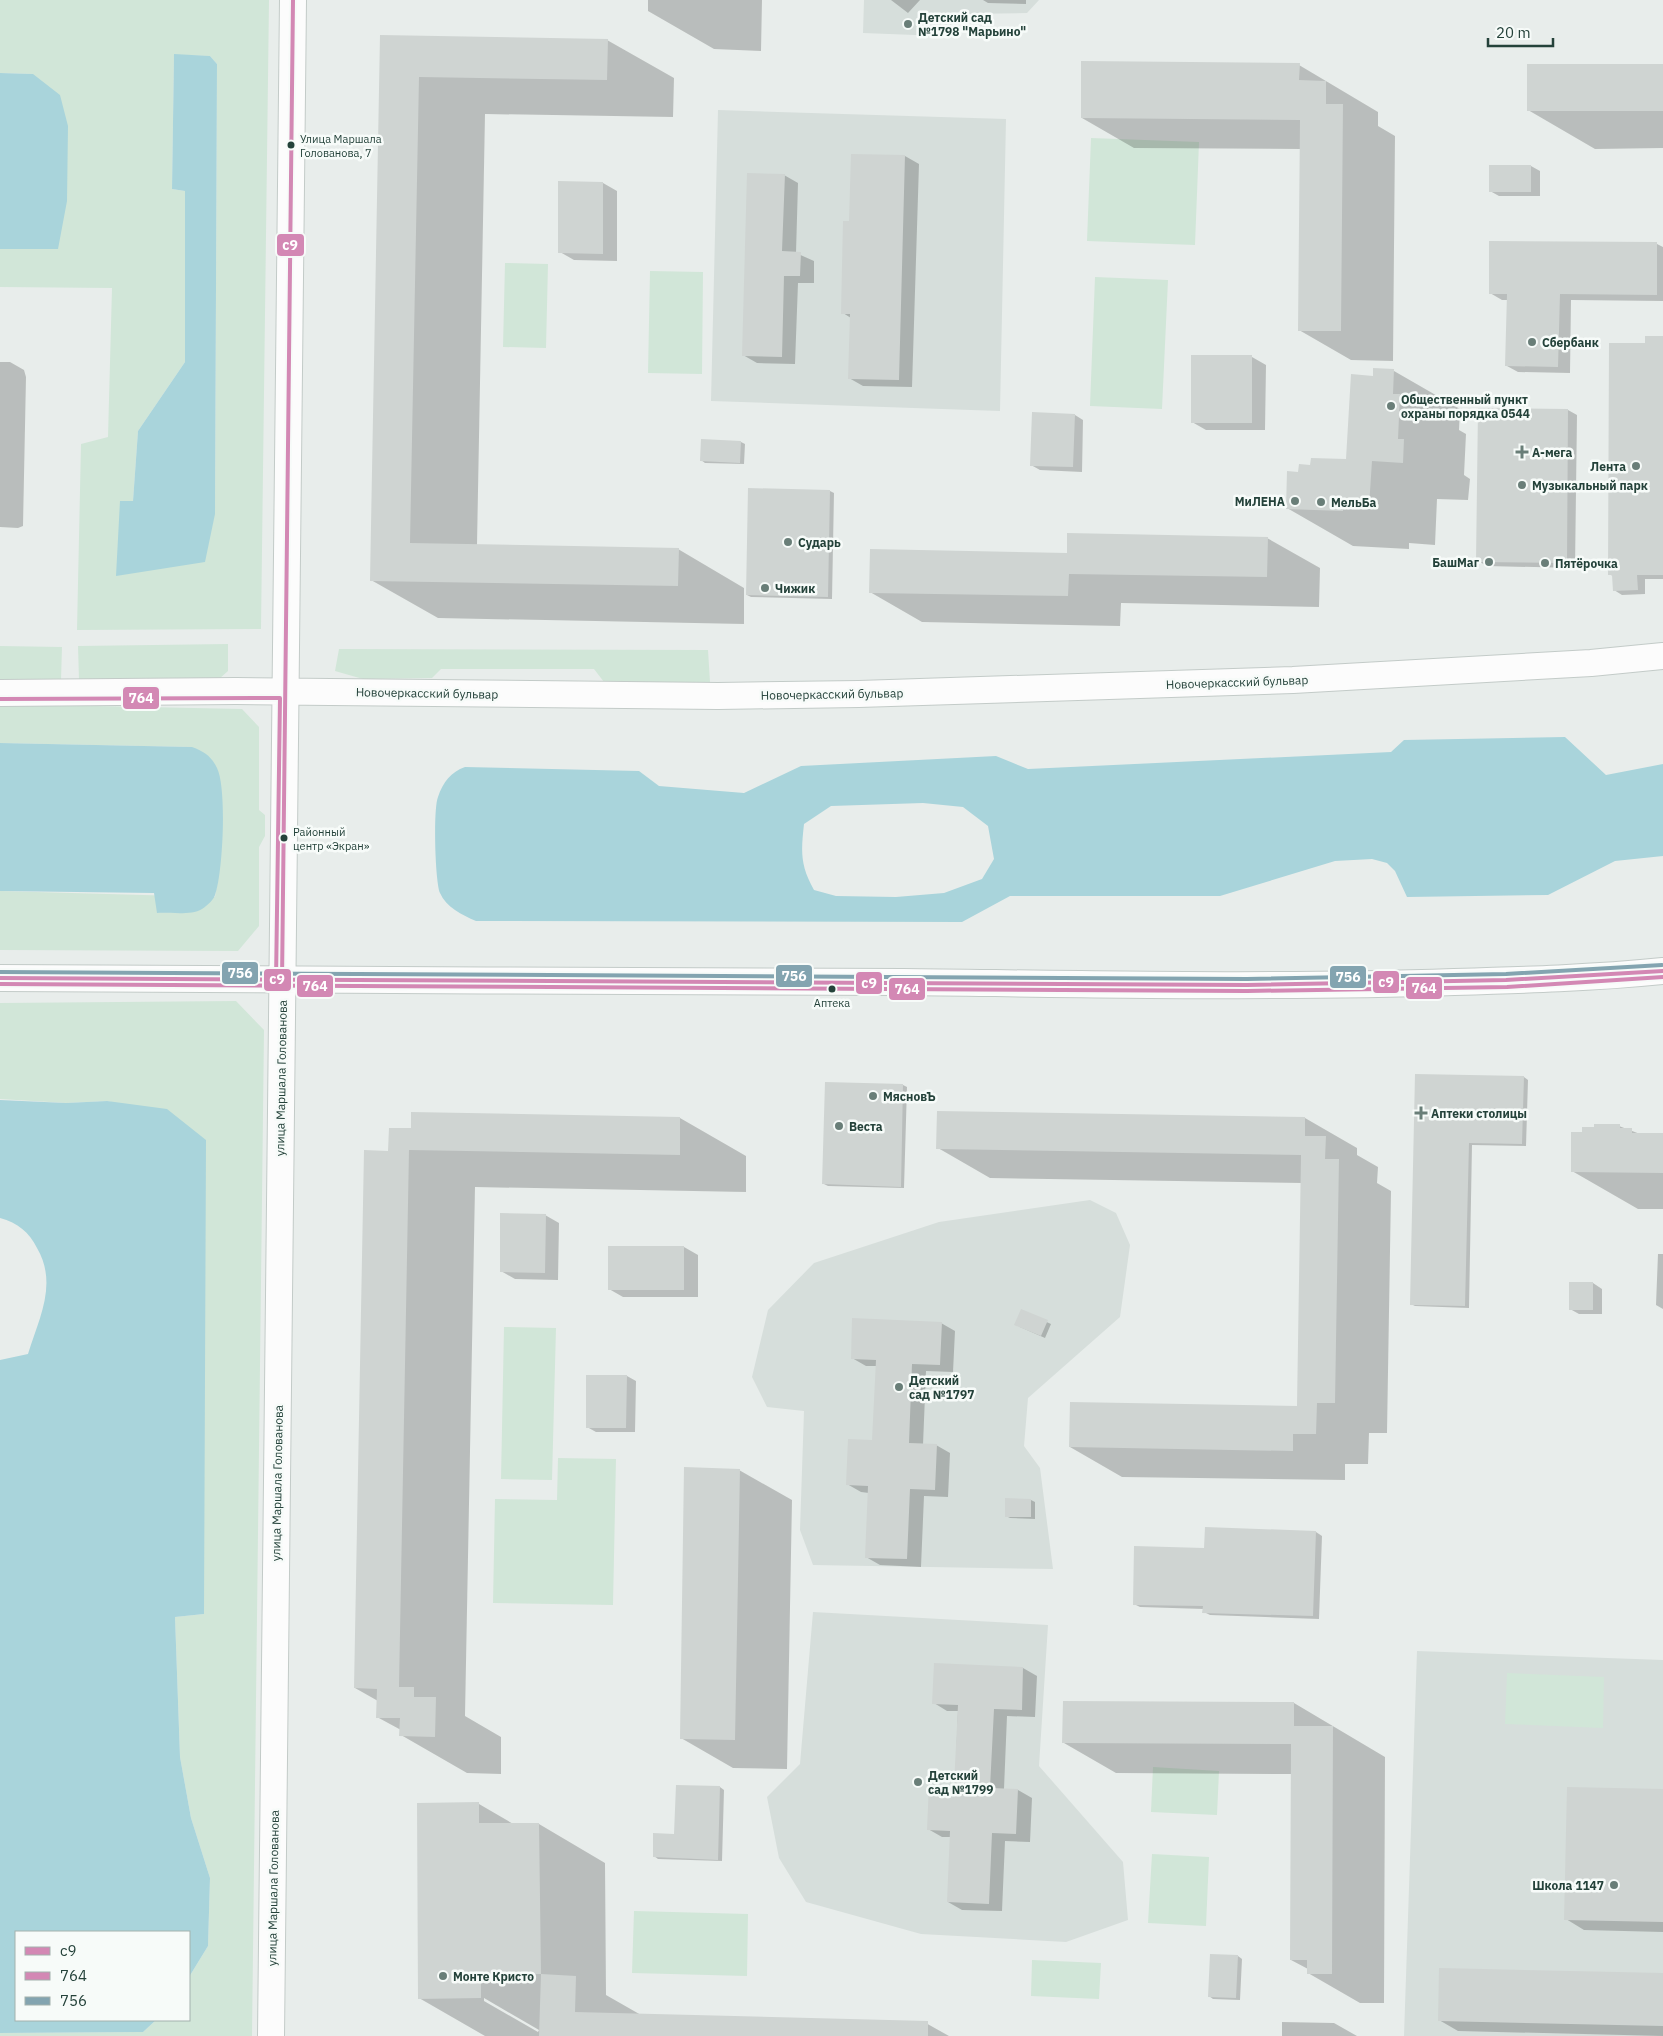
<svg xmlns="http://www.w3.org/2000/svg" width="1663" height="2036" font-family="'IBM Plex Sans',sans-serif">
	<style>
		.built { fill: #d6dedb }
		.green { fill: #d1e6d8; fill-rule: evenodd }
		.water { fill: #a9d4db; fill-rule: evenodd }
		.shadow { fill: #0003; fill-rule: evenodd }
		.building { fill: #cfd4d2 }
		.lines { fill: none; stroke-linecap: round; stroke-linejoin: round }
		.secondary-casing { stroke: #c3cbc8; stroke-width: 28 }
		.secondary { stroke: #fcfcfc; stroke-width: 26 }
		.bus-1-casing { stroke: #f7fbf9; stroke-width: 8 }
		.bus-2-casing { stroke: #f7fbf9; stroke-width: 8 }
		.bus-3-casing { stroke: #f7fbf9; stroke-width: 8 }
		.bus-1 { stroke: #d388b4; stroke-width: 4 }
		.bus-2 { stroke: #d388b4; stroke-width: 4 }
		.bus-3 { stroke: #83a4b0; stroke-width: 4 }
		.poi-dot { fill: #697e78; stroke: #f7fbf9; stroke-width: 2 }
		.bus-dot { fill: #24423a; stroke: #f7fbf9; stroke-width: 2 }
		.labels { text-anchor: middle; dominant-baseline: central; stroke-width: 5; stroke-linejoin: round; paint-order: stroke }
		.bus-label { font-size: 11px; fill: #24423a; stroke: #f7fbf9; text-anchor: start }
		.poi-label { font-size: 12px; font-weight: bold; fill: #24423a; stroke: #f7fbf9; text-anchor: start }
		.street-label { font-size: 12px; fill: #24423a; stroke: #f7fbf9 }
		.line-badge { stroke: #f7fbf9; stroke-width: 2 }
		.badge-label { font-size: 14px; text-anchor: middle; font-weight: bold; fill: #fff }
	</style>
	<rect width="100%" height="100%" fill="#e8edeb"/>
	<path class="built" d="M864 0H1039L1027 13 962 14 941 36 863 33Z
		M718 110 1006 119 1000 411 711 401Z
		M1090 1200 1116 1213 1130 1245 1120 1317 1028 1398 1024 1446 1040 1468 1053 1569 813 1565 800 1530 804 1411 767 1407 752 1377 768 1310 814 1263 939 1222Z
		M813 1612 1048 1625 1039 1766 1123 1862 1128 1920 1066 1942 921 1934 806 1902 779 1858 767 1797 800 1764Z
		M1417 1651 1663 1660V2036H1404Z"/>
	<path class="green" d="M0 0H269L261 629 77 630 81 444 108 437 112 288 0 287V249H58L33 74 0 73ZM174 55 210 56 217 64 215 514 120 501H133L138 431 185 362V191L172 189Z
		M1091 138 1199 142 1195 245 1087 241Z
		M505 263 548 264 546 348 503 347Z
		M650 271 703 272 702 374 648 373Z
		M1095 277 1168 280 1162 409 1090 406Z
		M228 644V671L219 679 79 680 78 646Z
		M0 646 62 647 61 680 0 679Z
		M339 649 708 650 710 682H604L594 669H441L432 678 363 679 335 671Z
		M0 704 242 709 259 727V810L265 815V836L259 847V926L238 951 0 950V891L215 897 220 863 192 747 0 743Z
		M236 1001 264 1030 252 2036H0V2033L143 2032 156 2020H189V1977L208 1946 210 1878 191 1818 180 1757 175 1617 204 1614 128 1106 107 1101 66 1103 0 1099V1003Z
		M504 1327 556 1328 552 1480 501 1479Z
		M558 1458 616 1459 613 1605 493 1603 495 1499 557 1500Z
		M1507 1673 1604 1677 1603 1728 1505 1724Z
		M1153 1767 1219 1771 1217 1815 1151 1812Z
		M1152 1854 1209 1857 1206 1926 1148 1923Z
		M634 1911 748 1914 747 1976 632 1973Z
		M1032 1960 1101 1963 1099 1999 1031 1996Z"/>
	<path class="water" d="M174 54 210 56 217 64 215 514 205 562 116 576 120 501H133L138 431 185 362V191L172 189Z
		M0 73 33 74 60 95 68 126 67 201 58 249H0Z
		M1565 737 1606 775 1663 764V856L1615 861 1548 895 1407 897 1395 871 1387 863 1372 859 1335 861 1220 896H1010L962 922 476 921C462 915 446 907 440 893 435 881 433 809 438 797 443 782 451 772 465 767L639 771 659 786 744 793 801 766 996 756 1028 769 1391 752 1404 740ZM923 803 963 807 988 826 994 859 982 879 944 893 896 897 836 896 814 890C800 865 801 852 804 824L831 806Z
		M0 743 192 747C205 752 211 756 217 768 227 788 223 873 215 895 214 899 207 906 202 909 190 916 170 912 157 913L154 893 0 891Z
		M0 1100 66 1103 107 1101 167 1109 206 1140 204 1614 175 1617 180 1757 191 1818 210 1878 208 1946 189 1977V1932H16V2020H156L143 2032 0 2033V1360L28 1354C39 1318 58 1284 37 1248 29 1232 18 1223 0 1218Z"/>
	<path class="shadow" d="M648 0H762L761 51 714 49 648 11Z
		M891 0H920L908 13Z
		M983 0H1026V4L988 3Z
		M381 36 607 40 674 78 673 117 485 114 477 545 678 549 744 588V624L438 618 371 580Z
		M1299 65 1378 112V126L1395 136 1393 361 1351 360 1299 330 1301 149 1134 148 1082 118Z
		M1663 66V148L1595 149 1528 110Z
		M905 156 919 164 912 387 863 386 849 378 851 318 843 313 851 222Z
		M1531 166 1540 171V196H1499L1490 191Z
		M784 175 798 183 796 253 814 261V283H798L795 364 757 363 743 355Z
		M603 183 617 191V261L574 260 560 252Z
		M1657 244 1663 247V301L1571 300 1570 373 1518 372 1507 366 1508 300H1502L1490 293Z
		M1663 337V579H1645V594L1622 595 1614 590 1613 576 1609 574 1646 344Z
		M1252 357 1266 365 1265 430H1206L1192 422Z
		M0 362H10L24 370 26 377 23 526 18 528 0 527Z
		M1394 371 1460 409 1459 430 1466 434 1464 475 1470 479 1468 500 1437 499 1435 545 1409 543V549L1353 546 1287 508 1299 473 1312 466 1347 460 1374 377Z
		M1568 410 1577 415 1575 568 1487 566 1478 561Z
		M1075 415 1083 420 1082 472 1040 470 1031 465Z
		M741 442 745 444 744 464 705 463 701 460Z
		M830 491 834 493 832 599 751 597 747 595Z
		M1267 538 1320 568 1319 607 1121 603 1120 626 922 622 870 592 1068 554Z
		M1416 1075 1524 1077 1528 1080 1526 1146 1472 1145 1469 1308 1415 1306 1411 1304Z
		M903 1085 907 1087 904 1188 828 1186 824 1184Z
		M938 1112 1305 1118 1357 1148V1155L1378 1167 1377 1183 1391 1191 1387 1433H1369L1368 1464H1345V1480L1122 1477 1070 1447 1298 1407 1302 1183 990 1178 938 1148Z
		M412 1113 680 1118 746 1156V1192L475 1187 465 1716 501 1737V1774L467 1773 401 1735V1730L377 1717 378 1701 355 1688 389 1152 412 1130Z
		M1619 1126 1640 1134 1663 1135V1209H1638L1572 1171 1583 1133Z
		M545 1215 559 1223 558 1280 515 1279 501 1271Z
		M684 1247 698 1255V1297H623L609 1289Z
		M1658 1254H1663V1309L1656 1305Z
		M1570 1283H1593L1602 1289V1314H1579L1570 1309Z
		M1022 1311 1051 1324 1045 1338 1020 1327Z
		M941 1323 955 1331 953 1372 926 1371 923 1445H936L950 1453 948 1497 924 1496 921 1567 880 1565 866 1557 869 1493 861 1492 847 1484 874 1441 877 1366H866L852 1358Z
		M627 1376 636 1381 635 1432H596L587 1427Z
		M739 1470 792 1500 787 1769 733 1768 681 1738Z
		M1031 1500 1035 1502V1519L1010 1518 1006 1516Z
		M1206 1529 1316 1532 1322 1536 1319 1619 1210 1615 1204 1612V1609L1140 1607 1134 1604 1206 1549Z
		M935 1664 1023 1668 1037 1676 1035 1717 1007 1716 1004 1789 1018 1790 1032 1798 1030 1842 1005 1841 1002 1911 962 1910 948 1902 951 1837H942L928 1829 955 1786 958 1711H947L934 1703Z
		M1294 1703 1385 1757 1384 2003H1360L1308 1973V1969L1291 1960 1292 1774 1116 1773 1064 1743Z
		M720 1787 724 1790 722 1861 658 1859 654 1856Z
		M1663 1791V1932L1584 1930 1566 1919Z
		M479 1804 515 1825 539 1824 605 1863 606 1995 641 2015 924 2022 949 2036H485L419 1998ZM484 1998 539 2030 538 2032 484 2001Z
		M1238 1956 1242 1959 1240 2000 1213 1999 1209 1996Z
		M1663 1975V2036L1458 2031 1439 2020Z
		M1282 2022 1334 2023 1357 2036H1282Z"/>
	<path class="building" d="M380 35 608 39 607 80 419 77 410 543 679 548 678 586 370 581Z
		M1081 61 1300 63 1299 80 1326 81V104H1343L1341 331H1298L1300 120 1081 118Z
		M1527 64H1663V111H1527Z
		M851 154 905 155 899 380 848 379 850 314H841L842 266 843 221H849Z
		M1489 165H1531V192H1489Z
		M747 173 785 174 782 251 801 252 800 276H784L782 357 742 356Z
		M558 181 603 182V254L558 253Z
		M1489 241 1657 242V295L1560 294 1558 367 1505 366 1507 294H1489Z
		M1645 336H1663V575H1637L1638 590 1613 591 1612 575H1608L1609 343H1645Z
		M1191 355H1252V423H1191Z
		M1373 368 1394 369 1393 394H1400L1398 439H1404L1403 463 1372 461 1369 507 1343 506V511L1286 509 1287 471 1298 472 1299 464 1310 465 1311 458 1346 459 1351 374 1373 376Z
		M1478 408 1568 409 1567 563 1476 562Z
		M1032 412 1075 414 1073 467 1030 466Z
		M701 439 741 441 740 463 700 461Z
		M748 488 830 490 828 597 746 595Z
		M1067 533 1268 537 1267 577 1069 574 1068 596 869 593 870 549 1067 553Z
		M1415 1074 1524 1076 1522 1144 1469 1143 1465 1306 1410 1305Z
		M825 1082 903 1084 901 1187 822 1184Z
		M937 1111 1305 1117V1136H1326L1325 1159H1339L1335 1403H1317L1316 1434H1293V1451L1069 1447 1070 1402 1297 1406 1301 1155 936 1149Z
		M411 1112 680 1117V1155L409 1150 399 1687H414V1697H436L435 1737 399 1736 400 1718H376L377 1689 354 1688 364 1150 388 1151 389 1128H411Z
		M1594 1124H1620V1128H1632V1133H1663V1173L1571 1172V1132H1582V1127H1594Z
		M500 1213 546 1214 545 1273 500 1272Z
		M608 1246H684V1290H608Z
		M1569 1282H1593V1310H1569Z
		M1021 1309 1048 1320 1041 1336 1014 1325Z
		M852 1318 942 1322 940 1365 912 1364 909 1443 937 1444 935 1490 910 1489 907 1559 865 1558 868 1486 846 1485 848 1439 872 1440 876 1360 851 1359Z
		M586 1375H627L626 1428H586Z
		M684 1467 740 1469 735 1740 680 1739Z
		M1005 1498 1031 1499V1517H1005Z
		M1205 1527 1316 1531 1313 1616 1202 1613 1203 1606 1133 1605 1134 1546 1204 1548Z
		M934 1663 1023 1667 1022 1710 994 1709 990 1788 1018 1789 1016 1834 992 1833 989 1904 947 1902 950 1831 927 1830 929 1784 954 1785 958 1705 932 1704Z
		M1063 1701 1294 1702V1726H1333L1332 1974H1307V1960H1290L1291 1744 1062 1743Z
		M676 1785 720 1786 718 1860 653 1857V1833L674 1834Z
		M1567 1787 1663 1789V1922L1564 1920Z
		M479 1802V1823H539L541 1974 481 1975V1998L418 1999 417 1803Z
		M1210 1954 1238 1955 1236 1998 1208 1997Z
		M1439 1968 1663 1973V2026L1438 2021Z
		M541 1974 576 1976 575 2012 928 2021V2036H539Z"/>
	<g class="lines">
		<defs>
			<path id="secondary" d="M0 693 236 691 718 696 859 694 1293 680 1591 663 1663 656
				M0 978C301 982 602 979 903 982 1087 984 1270 988 1454 982 1524 980 1594 978 1663 971
				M271 2036 293 0"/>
		</defs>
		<use href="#secondary" class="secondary-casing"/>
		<use href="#secondary" class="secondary"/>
		<defs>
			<path id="bus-1" d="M0 978 1247 985 1506 980 1663 971
				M282 982 293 0"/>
			<path id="bus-2" d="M0 699 280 698 276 982
				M0 984 1247 991 1507 987 1663 977"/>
			<path id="bus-3" d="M0 972 1247 979 1506 974 1662 965"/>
		</defs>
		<use href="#bus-1" class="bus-1-casing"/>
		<use href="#bus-2" class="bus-2-casing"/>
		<use href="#bus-3" class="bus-3-casing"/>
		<use href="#bus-1" class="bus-1"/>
		<use href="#bus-2" class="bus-2"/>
		<use href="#bus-3" class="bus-3"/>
	</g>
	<g class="poi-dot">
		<circle cx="908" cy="24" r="5"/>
		<circle cx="1532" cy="342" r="5"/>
		<circle cx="1391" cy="406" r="5"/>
		<path d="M1519.5 444.5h5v5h5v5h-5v5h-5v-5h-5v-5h5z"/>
		<circle cx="1636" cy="466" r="5"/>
		<circle cx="1522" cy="485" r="5"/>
		<circle cx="1295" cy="501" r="5"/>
		<circle cx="1321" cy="502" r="5"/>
		<circle cx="788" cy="542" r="5"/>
		<circle cx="1489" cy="562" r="5"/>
		<circle cx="1545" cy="563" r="5"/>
		<circle cx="765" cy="588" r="5"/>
		<circle cx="873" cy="1096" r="5"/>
		<path d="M1418.5 1105.5h5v5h5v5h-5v5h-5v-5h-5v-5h5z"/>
		<circle cx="839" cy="1126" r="5"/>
		<circle cx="899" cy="1387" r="5"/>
		<circle cx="918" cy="1782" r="5"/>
		<circle cx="1614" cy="1885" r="5"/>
		<circle cx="443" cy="1976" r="5"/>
	</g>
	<g class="bus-dot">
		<circle cx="291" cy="145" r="4.5"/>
		<circle cx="284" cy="838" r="4.5"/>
		<circle cx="832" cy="989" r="4.5"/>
	</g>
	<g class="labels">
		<g class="bus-label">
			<text x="300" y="139">Улица Маршала<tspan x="300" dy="14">Голованова, 7</tspan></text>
			<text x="293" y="832">Районный<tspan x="293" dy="14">центр «Экран»</tspan></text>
			<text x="832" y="1003" text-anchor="middle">Аптека</text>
		</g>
		<g class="poi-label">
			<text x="918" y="17">Детский сад<tspan x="918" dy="14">№1798 "Марьино"</tspan></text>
			<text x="1542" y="342">Сбербанк</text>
			<text x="1401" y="399">Общественный пункт<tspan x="1401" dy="14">охраны порядка 0544</tspan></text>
			<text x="1532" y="452">А-мега</text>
			<text x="1626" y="466" text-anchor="end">Лента</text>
			<text x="1532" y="485">Музыкальный парк</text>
			<text x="1285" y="501" text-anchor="end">МиЛЕНА</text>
			<text x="1331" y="502">МельБа</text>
			<text x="798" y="542">Сударь</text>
			<text x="1479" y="562" text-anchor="end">БашМаг</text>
			<text x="1555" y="563">Пятёрочка</text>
			<text x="775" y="588">Чижик</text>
			<text x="883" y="1096">МясновЪ</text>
			<text x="1431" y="1113">Аптеки столицы</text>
			<text x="849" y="1126">Веста</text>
			<text x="909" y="1380">Детский<tspan x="909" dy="14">сад №1797</tspan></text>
			<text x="928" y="1775">Детский<tspan x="928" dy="14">сад №1799</tspan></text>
			<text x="1604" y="1885" text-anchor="end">Школа 1147</text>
			<text x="453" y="1976">Монте Кристо</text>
		</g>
		<g class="street-label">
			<text transform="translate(1237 682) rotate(-2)">Новочеркасский бульвар</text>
			<text transform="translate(427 693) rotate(1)">Новочеркасский бульвар</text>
			<text transform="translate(832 694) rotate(-1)">Новочеркасский бульвар</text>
			<text transform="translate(281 1078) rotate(-89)">улица Маршала Голованова</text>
			<text transform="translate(277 1483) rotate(-89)">улица Маршала Голованова</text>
			<text transform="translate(273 1888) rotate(-89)">улица Маршала Голованова</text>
		</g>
	</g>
	<g class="line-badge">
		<rect x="276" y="233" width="29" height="24" rx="5" fill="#d388b4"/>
		<rect x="122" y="686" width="38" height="24" rx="5" fill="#d388b4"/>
		<rect x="221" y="961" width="38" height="24" rx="5" fill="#83a4b0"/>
		<rect x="775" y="964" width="38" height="24" rx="5" fill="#83a4b0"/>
		<rect x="1329" y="965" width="38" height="24" rx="5" fill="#83a4b0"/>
		<rect x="263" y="968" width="29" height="24" rx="5" fill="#d388b4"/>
		<rect x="1372" y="970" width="28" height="24" rx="5" fill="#d388b4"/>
		<rect x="855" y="971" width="28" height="24" rx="5" fill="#d388b4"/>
		<rect x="296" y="974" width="38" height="24" rx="5" fill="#d388b4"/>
		<rect x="1405" y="976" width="38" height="24" rx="5" fill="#d388b4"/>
		<rect x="888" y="977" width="38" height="24" rx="5" fill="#d388b4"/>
	</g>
	<g class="badge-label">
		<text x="290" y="250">с9</text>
		<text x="141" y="703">764</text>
		<text x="240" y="978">756</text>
		<text x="794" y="981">756</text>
		<text x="1348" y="982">756</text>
		<text x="277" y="984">с9</text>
		<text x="1386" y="987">с9</text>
		<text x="869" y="988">с9</text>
		<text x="315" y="991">764</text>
		<text x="1424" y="993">764</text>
		<text x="907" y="994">764</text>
	</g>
	<rect x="15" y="1931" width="175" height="90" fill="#f7fbf9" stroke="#a3b1ad"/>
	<rect x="25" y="1947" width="25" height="8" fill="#d388b4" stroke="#a3b1ad"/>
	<text x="60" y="1956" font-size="15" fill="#24423a">с9</text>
	<rect x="25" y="1972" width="25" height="8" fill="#d388b4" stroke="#a3b1ad"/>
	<text x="60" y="1981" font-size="15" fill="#24423a">764</text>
	<rect x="25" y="1997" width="25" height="8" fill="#83a4b0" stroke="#a3b1ad"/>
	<text x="60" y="2006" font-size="15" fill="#24423a">756</text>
	<path d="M1488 38v8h65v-8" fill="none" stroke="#24423a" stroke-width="2.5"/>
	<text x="1496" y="38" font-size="15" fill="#24423a" stroke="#f7fbf9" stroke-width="4" paint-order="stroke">20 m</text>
</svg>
